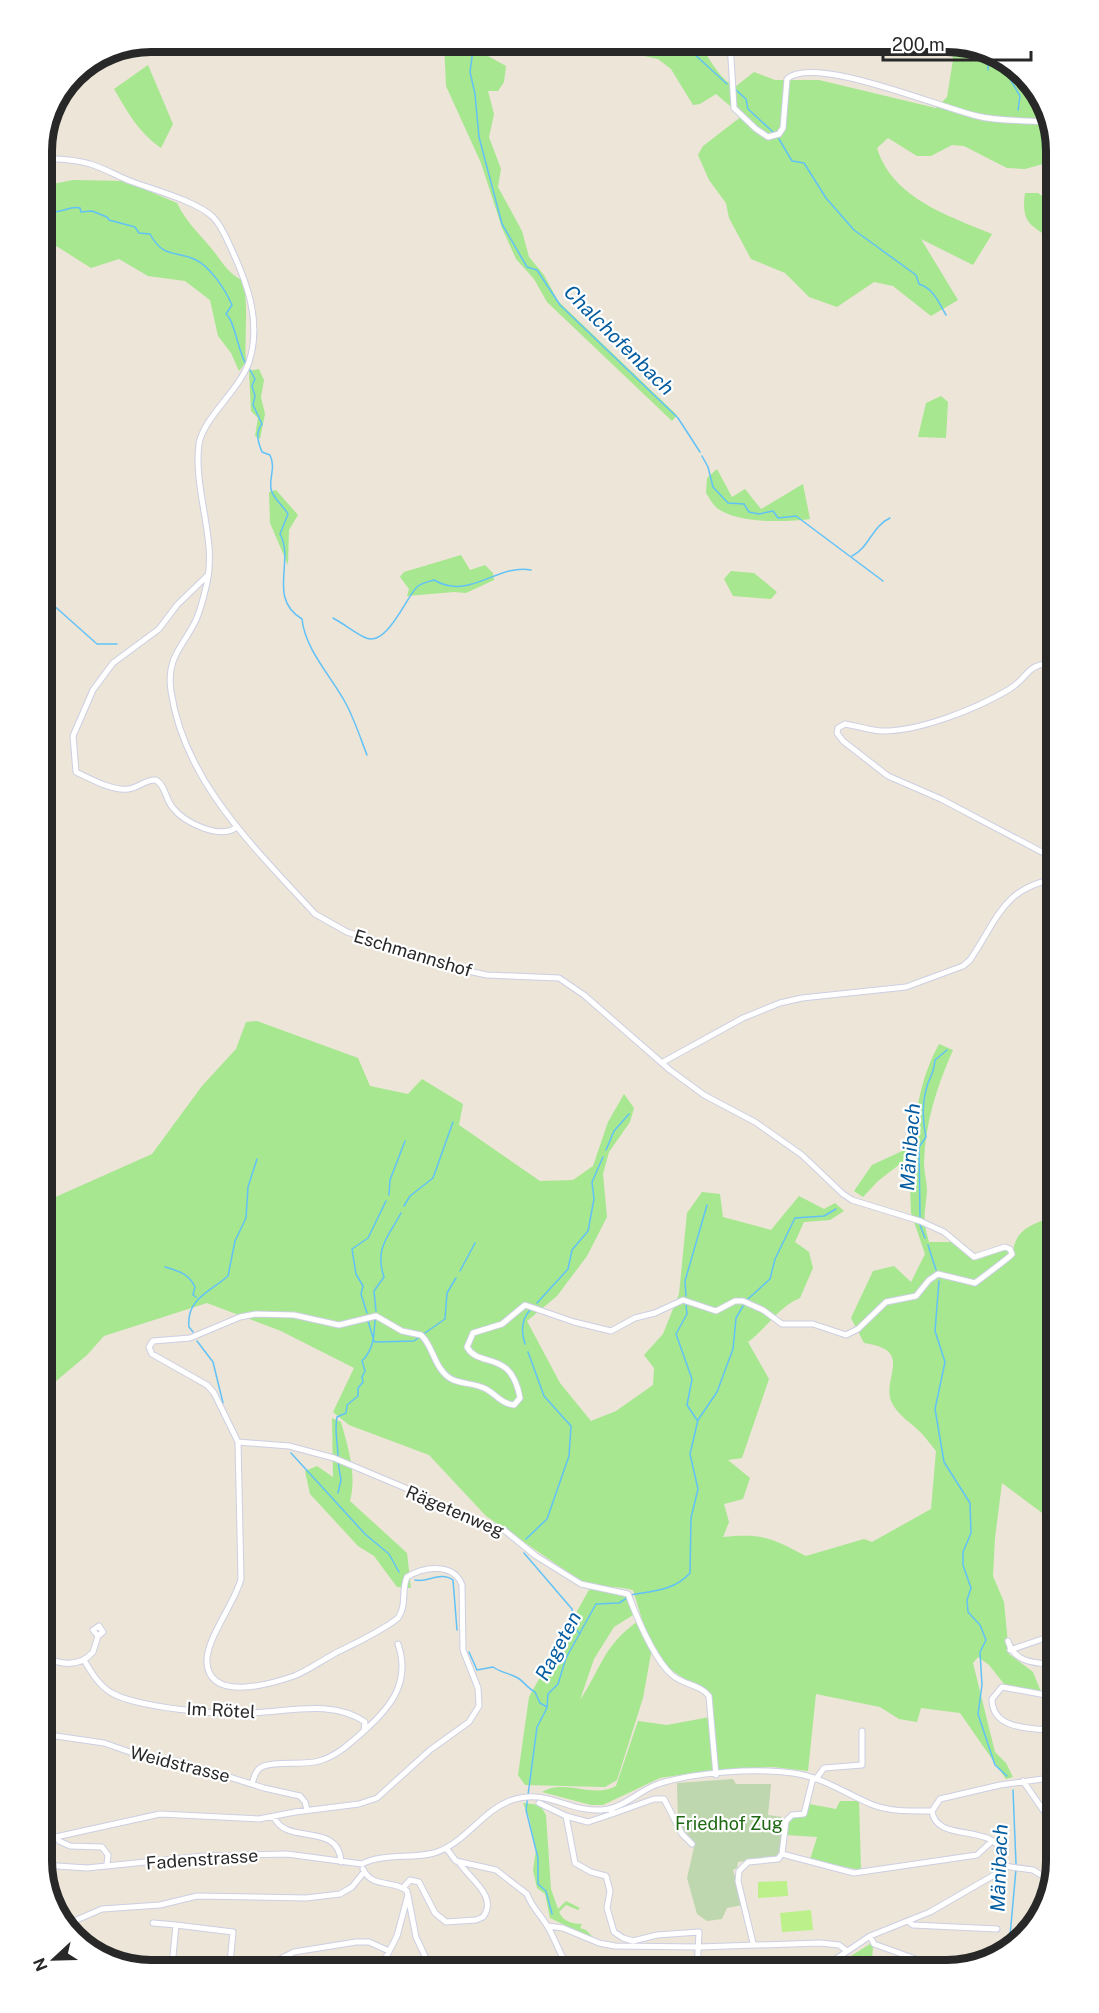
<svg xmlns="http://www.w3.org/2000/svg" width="1099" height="2013" font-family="'Public Sans',sans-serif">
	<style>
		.green { fill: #a6e78f }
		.cemetery { fill: #bed7ae }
		.pitch { fill: #bbf08a }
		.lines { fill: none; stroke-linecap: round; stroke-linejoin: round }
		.stream { stroke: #62c2f7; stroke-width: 1.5 }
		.minor-casing { stroke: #cdcfe2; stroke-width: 7 }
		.minor { stroke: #fff; stroke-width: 5 }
		.labels { text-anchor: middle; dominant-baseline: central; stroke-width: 4.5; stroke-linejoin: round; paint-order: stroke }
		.street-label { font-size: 18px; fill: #282828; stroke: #fff }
		.park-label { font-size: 18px; fill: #1e6814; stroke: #fff }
		.water-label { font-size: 20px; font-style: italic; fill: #045ca0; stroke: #fff }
		.rim { fill: none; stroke: #282828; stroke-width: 8 }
	</style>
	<rect width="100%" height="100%" fill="#ece5d8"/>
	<path class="green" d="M444 42H493L488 56 506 66 504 82 498 91H488L494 114 489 137 501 169 498 187 522 231 529 257 544 275 558 301 677 415 672 421 547 302 534 279 516 259 502 228 481 163 446 86Z
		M578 42H697C710 57 717 77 735 87L754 72 775 80H819L936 108 947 97 953 60 951 42H955L1008 61 1048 110 1057 160 1025 169 1007 168 964 146 952 145 931 156H917L888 138 877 148C892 198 949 216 992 234L973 265 921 239 958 300 931 316 893 286 874 282 837 307 809 297 785 273 751 259 729 218 726 203 709 180 698 155 703 146 742 116 716 94 700 104 693 105 671 69 658 59Z
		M148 65 173 124 161 148C139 133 127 111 114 89Z
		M73 180 125 181 177 203C186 222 198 232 211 248 223 262 225 271 243 281 249 308 244 334 246 362L239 371 231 353 218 336 210 300 185 281 148 276 119 259 91 268 50 242 42 243V186Z
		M1025 193H1038L1057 207V245C1036 224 1020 229 1025 193Z
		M259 369 264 380 261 397 265 414 260 439 255 436 258 418 251 411 249 371Z
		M941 396 948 402 946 438 918 437 926 403Z
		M717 469 732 497 745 489 761 509 803 484 810 519C785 522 738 524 717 508 712 504 709 497 706 493L707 478Z
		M276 490 298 515 289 530 288 565 270 523 269 492Z
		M461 555 470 570 485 565 493 573 494 580 466 593 454 592 407 596 409 589 400 577 404 572Z
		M731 571 754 573 777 592 771 599 733 596 724 579Z
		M257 1021 358 1058 370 1086 408 1094 422 1079 463 1104 459 1125 540 1181 573 1180 593 1166 608 1122 624 1094 634 1108 630 1122 609 1152 603 1174 607 1217 587 1256 557 1296 527 1321 560 1383 591 1421 616 1411 653 1385 654 1368 644 1355 663 1334 679 1294 687 1213 702 1192 720 1194 723 1217 771 1230 799 1196 824 1209 835 1203 844 1211 830 1220 804 1222 795 1242 809 1252 813 1268 800 1298C778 1307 767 1328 748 1342L769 1379 742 1458 728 1460 750 1478 743 1499 724 1504 729 1522 723 1537C763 1533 771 1538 806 1556L864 1539 872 1542 931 1509 936 1451C930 1444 925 1436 918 1430 909 1421 898 1415 892 1403 880 1379 916 1350 864 1343L851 1318 873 1271 894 1266 911 1282 925 1254 911 1213 909 1157 878 1181 863 1197 854 1191 872 1165 913 1146C916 1109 921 1077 939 1044L953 1050C937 1086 925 1123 924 1163 924 1172 927 1182 927 1191 925 1215 922 1217 929 1242H954L974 1260C985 1259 994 1251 1005 1249L1009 1253 1007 1258C986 1269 976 1290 952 1274L950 1279 973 1286 1013 1256C1013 1228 1035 1223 1057 1216V1524L1002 1483 995 1538 993 1576 1004 1602 1009 1654 1033 1672 1041 1692 1005 1685 989 1665 978 1657 973 1663 995 1752 1006 1763 1013 1777 1006 1779 960 1713 921 1708 917 1722 899 1719 880 1707 816 1694 808 1771 773 1767 717 1770 710 1695 668 1668 647 1636 633 1590C617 1586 602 1587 585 1584L486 1516 429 1455 349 1425 333 1412 354 1368 281 1331 207 1303 104 1336 87 1355 42 1393V1203L152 1154 202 1086 236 1049 246 1022Z
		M332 1418 341 1422C348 1447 357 1475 350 1501L407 1553 411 1588 397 1587 374 1556 358 1546 310 1494 305 1471 317 1466 333 1477Z
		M590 1588 625 1593 633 1615 614 1627 594 1659 580 1700C602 1667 603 1646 638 1621L652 1648 643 1698 617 1780 605 1787 525 1785 518 1775 529 1697Z
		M710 1717 713 1770 660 1778 603 1805H591L542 1792C564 1778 594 1799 616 1786L638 1721 667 1725Z
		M840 1801H859L861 1870 810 1860 817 1837 787 1835 788 1823 792 1817 805 1815 809 1804 836 1809Z
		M523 1803 540 1805 546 1815 551 1889 558 1909 566 1901 580 1908 578 1910 566 1905 559 1912C563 1921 572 1924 582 1924L580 1928 586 1930 596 1940 550 1918 545 1894 537 1888 533 1870 536 1850 529 1817Z
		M870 1944 873 1947 871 1971H827Z"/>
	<path class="cemetery" d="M733 1779 736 1784H771L768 1815 782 1817 780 1851 775 1857 738 1862 737 1868 733 1870 743 1905 727 1908 722 1919 707 1921 697 1914 687 1878 695 1843 678 1823 677 1783Z"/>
	<path class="pitch" d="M787 1881 788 1896 758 1898V1882Z
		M811 1910 813 1930 782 1932 780 1913Z"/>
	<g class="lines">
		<path class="stream" d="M474 42 470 72 475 94 479 137 502 224 527 267 537 270 560 305 678 418 700 452
			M681 42 727 84
			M997 57 1020 96 1018 110
			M988 70V54
			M736 90 746 99 748 109 773 132
			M779 139 792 161 804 163 826 198 854 230 916 275 919 284C933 288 939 303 946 315
			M42 216 49 211C60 215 69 205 80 208L81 212 92 211 107 217 109 220 135 227 139 233 150 234C163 258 175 251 194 259 210 266 225 289 232 305L226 314C235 321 238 352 246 364
			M249 368 255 379 252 386 255 396 253 405 262 424C255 433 258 442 262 452L270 455C276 468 269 477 271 489 273 499 283 505 288 514L280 534C295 561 267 598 302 619 305 649 330 675 345 702 354 718 360 737 367 755
			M702 456 708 467 713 487 728 503 744 504 749 512 759 514 773 511 778 518 796 516 883 581
			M852 556C869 548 872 526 890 518
			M42 595 97 644H117
			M333 618C344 624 354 632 364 637 386 650 406 597 417 587 421 583 428 582 434 580 470 601 498 563 531 570
			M606 1150 614 1131 629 1114
			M389 1195 390 1180 405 1141
			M404 1206 410 1196 433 1178 453 1122
			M920 1217 919 1147 926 1137C922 1119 922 1101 928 1083 932 1074 934 1070 935 1060L947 1050
			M920 1225 925 1238
			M928 1245 936 1270
			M165 1267C179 1271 189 1274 195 1287L193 1295 196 1297
			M460 1271 475 1243
			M939 1281 935 1331 945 1362 935 1409 944 1462 970 1503 971 1533 963 1552V1565L971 1588 967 1600 968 1612 980 1625 986 1640 980 1652 982 1685 978 1714 995 1765 1007 1776
			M686 1296 685 1281 707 1205
			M748 1299 770 1279 775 1259 795 1218 824 1216 836 1209
			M537 1303 568 1269 572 1250 588 1231 594 1199 592 1182 603 1157
			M686 1305 687 1314 676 1334 692 1379 687 1405 697 1420
			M376 1311 374 1291 384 1277C374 1248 389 1236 401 1213
			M367 1313 361 1294 363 1286 356 1274 352 1249 368 1238 386 1201
			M368 1321 374 1341
			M193 1332 189 1327C186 1299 210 1292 228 1276L235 1241 246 1218 248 1187 257 1159
			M425 1333 445 1319 447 1293 456 1278
			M197 1341 213 1362 223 1403
			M375 1342 414 1341 418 1338
			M525 1344C521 1332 521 1320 530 1310
			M291 1453 365 1534 389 1554 399 1572
			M338 1457C338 1442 334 1432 337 1417L346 1413 347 1405 358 1396V1388L363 1382 362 1377 365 1371 362 1361C374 1349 374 1336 375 1320
			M338 1493 341 1480 338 1462
			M526 1539 547 1519 569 1456 571 1426 544 1396 528 1352
			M524 1553 572 1609 573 1626 580 1634
			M415 1580C428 1583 440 1571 453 1580L457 1630
			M631 1595C652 1591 674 1591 690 1573L691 1518 698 1489 690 1454 698 1420 717 1392 733 1349 736 1318 743 1306
			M469 1652 477 1670 493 1667C500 1672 508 1673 516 1677 523 1680 527 1688 535 1692L540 1703 547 1707
			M1013 1790 1016 1864
			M552 1914 546 1891 538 1884V1858L526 1810 537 1727 547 1708 548 1694 558 1684 566 1658 596 1604 619 1603 627 1598
			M1009 1947 1016 1869
			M589 1959 598 1971"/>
		<defs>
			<path id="minor" d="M730 42 734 108 756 129 768 137 779 134 783 128 787 79C813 54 941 108 977 116 1001 122 1026 120 1051 122
				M208 575 177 605 159 629 113 663 93 690 73 736 76 772C91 779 112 791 128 789 139 788 145 779 156 780 166 786 165 799 173 808 185 823 220 840 237 827
				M1057 860 941 799 888 776 843 741 837 733 838 728 845 724C857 726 869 730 881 731 918 732 976 709 1008 690 1032 676 1022 665 1057 662
				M663 1062 743 1018 780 1003 802 998 906 987 963 966 970 960C997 921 1003 886 1057 879
				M238 1442 289 1446 334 1458 422 1495 457 1513 504 1530 536 1556 581 1584 628 1594C637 1618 653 1658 672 1675 683 1685 700 1684 709 1696L716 1775
				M1008 1641C1014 1664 1038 1663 1057 1665
				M1010 1650 1057 1634
				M42 1656C60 1665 79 1668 93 1652L98 1636 103 1632 99 1626 93 1630 98 1636
				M84 1660C91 1672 98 1684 110 1692 136 1708 220 1715 251 1713 288 1712 332 1699 365 1722L364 1731
				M1057 1731C1033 1728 992 1731 992 1699L1002 1687 1057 1697
				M42 1734 104 1743 144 1757 178 1761 264 1788 300 1796 305 1802 307 1810
				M816 1779 824 1768 862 1765V1731
				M1023 1781 1057 1830
				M252 1784C254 1778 255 1771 260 1768 272 1760 303 1766 319 1761 337 1756 350 1743 364 1731 391 1707 411 1682 398 1644
				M539 1803 566 1816
				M611 1809 612 1814 588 1822 566 1816 575 1863 591 1872 606 1876 610 1891 607 1908 614 1932 623 1938 633 1941 657 1935 699 1932 697 1971
				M612 1814 654 1799H664L682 1834 692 1844
				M274 1817C286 1846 339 1821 341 1862
				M42 1832 47 1833 49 1839
				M57 1837 59 1841 70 1846 102 1847 108 1855 107 1864
				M42 1840 160 1814 259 1819 295 1812 359 1804 377 1798 430 1750 469 1722 479 1706 478 1688 463 1650 462 1585C454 1563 425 1566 407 1577 401 1591 407 1606 398 1618 379 1633 355 1643 334 1654 321 1661 307 1671 294 1676 271 1684 210 1702 207 1663 205 1640 235 1603 241 1579L238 1442 214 1393 207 1385 152 1354 149 1347 153 1341 190 1338 240 1317 256 1314 294 1315 339 1325 376 1316 402 1331 421 1335C432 1345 433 1361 443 1372 454 1386 471 1381 486 1389 497 1395 500 1403 514 1405L520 1398C511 1348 479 1369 467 1347L473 1333 502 1324 525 1305 574 1322 611 1331 635 1318 655 1313 683 1300 716 1311 735 1301H743L763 1310 782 1324H813L846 1335 858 1329 886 1302 916 1296 929 1280 938 1274 975 1283C979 1280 1010 1257 1012 1254L1010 1249 1005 1247 974 1257 944 1232 920 1221 852 1200 843 1194 802 1155 755 1122 704 1095 670 1070 584 995 559 978 487 975 468 971 347 932 315 914C256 849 184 782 171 691 166 657 183 647 196 620 201 609 204 596 207 583 217 538 193 491 199 444 203 418 239 391 249 362 262 322 247 282 230 246 226 237 221 225 213 217 196 201 154 190 130 181 117 176 104 168 90 164 75 159 58 159 42 158
				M446 1848 456 1861 496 1870 527 1894C532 1908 542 1916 549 1929 557 1943 561 1958 571 1971
				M782 1854 786 1821 792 1815 804 1814 813 1778
				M362 1864C382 1853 412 1859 434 1853 465 1844 481 1811 512 1800 545 1788 569 1812 601 1810 623 1809 638 1791 658 1784 695 1772 755 1768 793 1773 823 1777 846 1794 873 1805 892 1812 912 1811 932 1811
				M43 1865 87 1868 204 1856 287 1854 362 1864
				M1004 1866 1033 1870 1051 1881
				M363 1869C372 1889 393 1879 407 1891L416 1937 432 1971
				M403 1888 410 1880 419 1882 435 1913 446 1922 476 1920 483 1917C499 1896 468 1878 459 1862
				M1045 1901 1046 1877
				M908 1921 913 1925 997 1929
				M153 1923 176 1925 173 1956 176 1966
				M67 1924 102 1909 160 1905 197 1896 306 1898 340 1894 352 1887 364 1872
				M176 1925 233 1932 230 1963
				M548 1926 563 1928 599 1943 615 1946 699 1947 820 1943 839 1945 847 1951
				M870 1936 874 1944 949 1971
				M753 1943 738 1881 739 1871 748 1862 778 1859 782 1854 854 1873 977 1855 992 1841
				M168 1971 194 1960 271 1970
				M272 1971 280 1959 294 1952 356 1942H369L389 1951
				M379 1971 397 1936 408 1895
				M818 1971 870 1936 930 1912 1001 1871C1005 1865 1005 1859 1002 1852 990 1823 936 1843 932 1811L940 1799 1000 1785 1057 1777"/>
		</defs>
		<use href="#minor" class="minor-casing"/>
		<use href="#minor" class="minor"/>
	</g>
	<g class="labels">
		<g class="street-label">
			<text transform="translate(413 953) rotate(17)">Eschmannshof</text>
			<text transform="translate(455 1511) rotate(23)">Rägetenweg</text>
			<text transform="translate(221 1710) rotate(3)">Im Rötel</text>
			<text transform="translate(180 1764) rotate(14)">Weidstrasse</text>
			<text transform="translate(202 1859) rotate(-4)">Fadenstrasse</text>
		</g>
		<g class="park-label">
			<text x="729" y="1823">Friedhof Zug</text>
		</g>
		<g class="water-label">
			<text transform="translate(619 340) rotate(45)">Chalchofenbach</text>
			<text transform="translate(910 1147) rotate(-86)">Mänibach</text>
			<text transform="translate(558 1646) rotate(-62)">Rageten</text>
			<text transform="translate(999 1868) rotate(-88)">Mänibach</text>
		</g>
	</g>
	<path d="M0 0H1099V2013H0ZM151 52H947A99 99 0 0 1 1046 151V1861A99 99 0 0 1 947 1960H151A99 99 0 0 1 52 1861V151A99 99 0 0 1 151 52Z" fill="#fff" fill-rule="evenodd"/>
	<path class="rim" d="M151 52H947A99 99 0 0 1 1046 151V1861A99 99 0 0 1 947 1960H151A99 99 0 0 1 52 1861V151A99 99 0 0 1 151 52Z"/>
	<g transform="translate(54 1959) rotate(248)" stroke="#ffffff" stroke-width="4.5" paint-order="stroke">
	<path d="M0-4.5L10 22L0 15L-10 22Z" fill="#282828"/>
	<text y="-9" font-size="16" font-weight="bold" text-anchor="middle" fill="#282828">N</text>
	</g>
	<path d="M883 51v9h148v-9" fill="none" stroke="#282828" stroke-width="3"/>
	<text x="892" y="51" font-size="18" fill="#282828" stroke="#ffffff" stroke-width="4.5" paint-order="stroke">200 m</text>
</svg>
